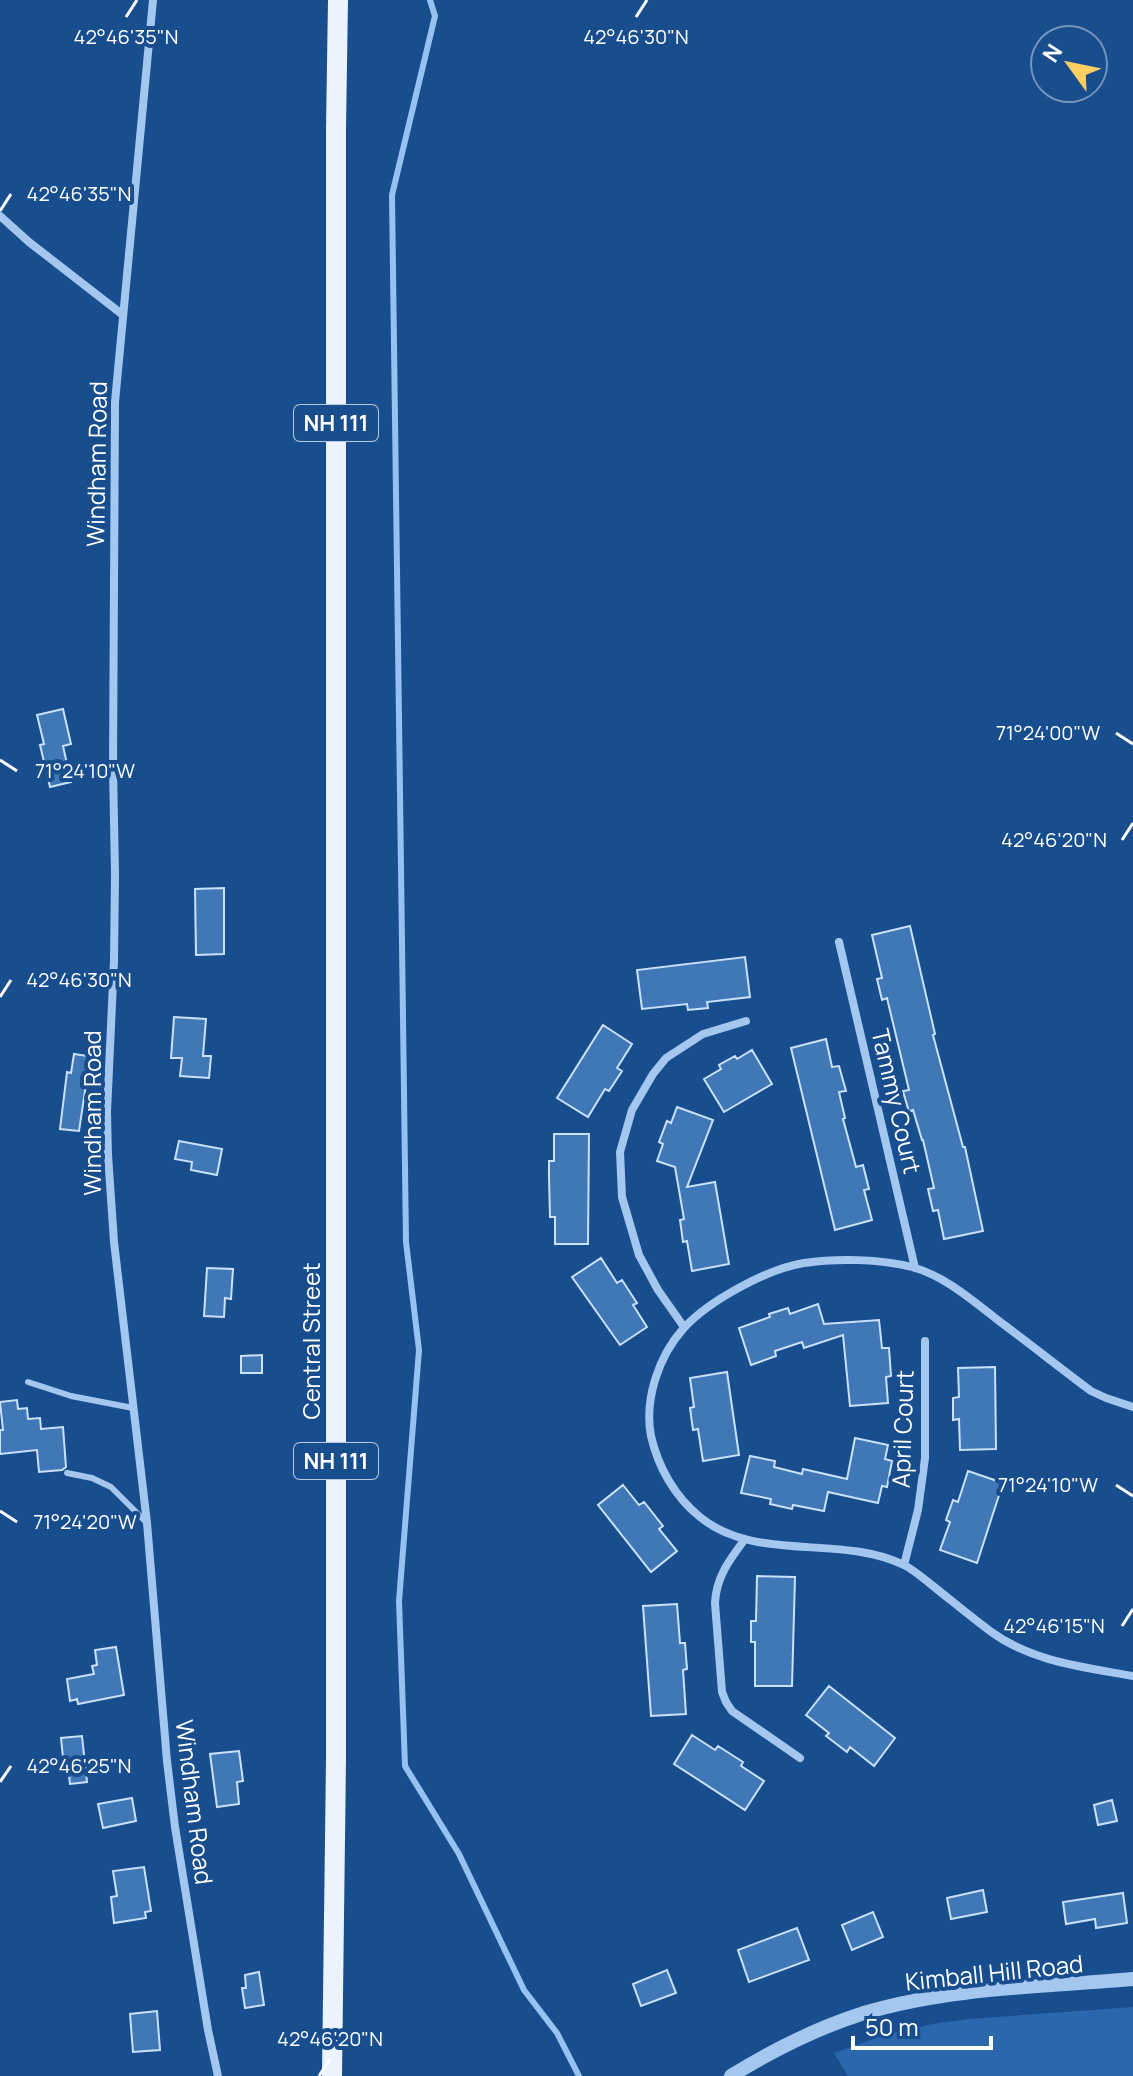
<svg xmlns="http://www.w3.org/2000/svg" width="1133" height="2076" font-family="Manrope,sans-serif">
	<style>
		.green { fill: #2a67ac }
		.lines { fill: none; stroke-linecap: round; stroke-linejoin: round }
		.stream { stroke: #96c2f1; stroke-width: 6 }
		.building { fill: #4077b6; stroke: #cae1fb; stroke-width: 2 }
		.service { stroke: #a4c7ef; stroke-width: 6 }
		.minor { stroke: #a4c7ef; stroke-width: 8 }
		.tertiary { stroke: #a4c7ef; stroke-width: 14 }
		.primary { stroke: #ebf3ff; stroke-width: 20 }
		.ticks { fill: none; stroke: #fff; stroke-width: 3 }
		.labels { text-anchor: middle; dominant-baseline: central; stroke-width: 8; stroke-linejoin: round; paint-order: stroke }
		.shield { fill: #184d8e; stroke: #bacadd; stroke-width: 2 }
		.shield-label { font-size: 22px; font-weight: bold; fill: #fff }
		.street-label { font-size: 24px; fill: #fff; stroke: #184d8e }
		.ticks-label { font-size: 20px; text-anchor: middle; fill: #fff; stroke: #184d8e; stroke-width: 8; stroke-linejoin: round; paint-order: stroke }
	</style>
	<rect width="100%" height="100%" fill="#184d8e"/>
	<path class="green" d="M1133 2007V2076H848L834 2053 888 2034 932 2024 969 2019Z"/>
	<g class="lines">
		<path class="stream" d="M430 0 435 16 392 195 406 1242 419 1350 399 1601 405 1766 459 1854 524 1990 557 2033 579 2076"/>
	</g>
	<path class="building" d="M63 709 71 744 63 746 71 782 50 787 40 745 44 744 37 715Z
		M224 888V954L196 955 195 889Z
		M910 926 935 1034 933 1035 963 1147H965L983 1231 944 1239 938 1210 933 1211 928 1189 934 1188 923 1140H922L913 1110 909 1112 903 1091 909 1090 887 998 882 1000 877 979 882 978 872 935Z
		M745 957 750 997 707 1002 708 1008 688 1010 687 1004 642 1009 637 970Z
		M174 1017 206 1019 203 1056H211L209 1078 180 1076 182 1058H171Z
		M603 1025 632 1044 617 1068 622 1071 609 1091 605 1089 588 1117 557 1098Z
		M826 1039 832 1067 839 1066 846 1091 839 1092 845 1118 843 1119 856 1167 863 1165 869 1189 864 1190 872 1220 835 1230 791 1048Z
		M752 1050 772 1084 724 1112 704 1079 721 1069 719 1065 735 1056 737 1059Z
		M74 1054 95 1057 92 1078H87L79 1131 60 1129 67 1072 71 1073Z
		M677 1107 713 1120 687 1187 715 1182 729 1264 692 1271 687 1241 683 1242 680 1220 684 1219 675 1167 657 1161 663 1144 659 1142 667 1121 671 1123Z
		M554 1134H589L588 1244H555V1217H550L549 1176V1161H554Z
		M179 1141 222 1149 217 1175 191 1170 192 1162 175 1159Z
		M601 1258 617 1283 622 1280 637 1303 633 1305 647 1327 620 1345 572 1277Z
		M207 1268 233 1269 231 1299 225 1298 224 1317 204 1316Z
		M818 1304 824 1324 879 1320 882 1348H889L891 1376 886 1377 888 1403 850 1406 843 1335 804 1348 802 1342 775 1351 776 1356 751 1365 739 1328 770 1317 769 1314 788 1308 790 1314Z
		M262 1355V1373H241V1356Z
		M995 1367 996 1449 960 1450 959 1419 953 1420V1398L959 1397 958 1368Z
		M727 1372 739 1455 703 1461 698 1429 693 1430 690 1408 694 1407 690 1378Z
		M17 1400 18 1409 27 1408 28 1419 40 1418 41 1429 63 1427 66 1467 62 1470 39 1472 37 1450 0 1454V1430H3L0 1402Z
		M855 1438 888 1445 885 1459 892 1461 887 1487 882 1486 878 1503 828 1492 824 1511 793 1505 792 1509 770 1504 771 1499 741 1493 750 1456 775 1461 774 1467 802 1474 803 1469 847 1479Z
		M968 1471 1003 1483 977 1563 940 1550 950 1522 946 1520 953 1500 958 1502Z
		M623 1485 639 1505 644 1502 663 1526 659 1529 677 1551 651 1572 598 1505Z
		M757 1576 795 1577 792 1686H755V1642H751V1621H756Z
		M677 1604 680 1643H685L687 1669 683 1670 686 1714 651 1716 643 1606Z
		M116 1647 124 1695 78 1704 77 1699 70 1701 67 1679 94 1674 92 1666 97 1665 95 1650Z
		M829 1686 895 1738 874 1766 850 1747 847 1752 826 1736 829 1733 806 1715Z
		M692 1735 715 1750 718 1746 743 1762 741 1766 764 1781 745 1810 674 1764Z
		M82 1736 87 1782 70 1784 68 1766 64 1767 61 1738Z
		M239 1751 243 1781 237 1782 239 1804 217 1807 210 1754Z
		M132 1798 136 1821 103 1828 98 1804Z
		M1112 1800 1117 1821 1098 1825 1094 1805Z
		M144 1867 151 1911 145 1912 146 1918 114 1923 111 1897 117 1896 113 1871Z
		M983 1890 987 1912 951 1919 947 1898Z
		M1123 1893 1127 1923 1096 1928 1095 1919 1066 1924 1063 1902Z
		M873 1912 883 1937 852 1950 842 1925Z
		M797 1928 809 1960 749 1982 738 1950Z
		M667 1970 676 1993 641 2006 633 1984Z
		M259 1972 264 2005 245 2008 242 1988H246L245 1975Z
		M157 2011 160 2050 133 2052 130 2014Z"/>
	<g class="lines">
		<path class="service" d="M28 1382 71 1396 133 1408
			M67 1473 92 1478 111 1487 147 1523"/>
		<path class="minor" d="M153 0 115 402 113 767 115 875 114 961 107 1112 108 1155 114 1242 147 1523 167 1761 175 1827 208 2030 218 2076
			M0 216 29 242 123 315
			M839 942 915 1268
			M684 1327 658 1290 639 1255 622 1197 620 1152 632 1110 653 1074 666 1058 703 1034 746 1021
			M1133 1407 1106 1398 1091 1391C1060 1368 1030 1344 999 1321 973 1301 945 1276 912 1267 880 1259 837 1258 804 1263 767 1269 708 1301 683 1329 659 1356 644 1399 651 1436 658 1467 675 1497 700 1517 756 1563 841 1534 904 1565 914 1570 924 1579 933 1586 952 1601 971 1617 990 1631 1032 1662 1083 1667 1133 1676
			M745 1539C730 1559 716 1577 715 1603L722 1692 726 1702 732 1711 800 1758
			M904 1565 918 1510 925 1458V1341"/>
		<path class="tertiary" d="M731 2076C773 2050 817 2028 864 2013 951 1987 1043 1987 1133 1979"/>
		<path class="primary" d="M332 2076 336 1759V129L338 0"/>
	</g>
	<path class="ticks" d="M126 17 137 0M636 17 647 0M0 211 11 194M1116 733 1133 744M0 760 17 771M1122 840 1133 823M0 997 11 980M1116 1485 1133 1496M0 1511 17 1522M1122 1626 1133 1609M0 1782 11 1766M319 2076 330 2059"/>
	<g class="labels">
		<g class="shield">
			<rect x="294" y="405" width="84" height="36" rx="6"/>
			<rect x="294" y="1443" width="84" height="36" rx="6"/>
		</g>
		<g class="shield-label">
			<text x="336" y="423">NH 111</text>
			<text x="336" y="1461">NH 111</text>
		</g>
		<g class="street-label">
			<text transform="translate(96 464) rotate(-89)">Windham Road</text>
			<text transform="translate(897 1101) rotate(77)">Tammy Court</text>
			<text transform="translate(91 1113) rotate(-90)">Windham Road</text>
			<text transform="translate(310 1341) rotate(-90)">Central Street</text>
			<text transform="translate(902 1429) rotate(-88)">April Court</text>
			<text transform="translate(195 1802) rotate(83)">Windham Road</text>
			<text transform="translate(994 1972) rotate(-6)">Kimball Hill Road</text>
		</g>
	</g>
	<g class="ticks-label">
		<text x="126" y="44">42°46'35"N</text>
		<text x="636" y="44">42°46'30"N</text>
		<text x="79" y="201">42°46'35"N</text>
		<text x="1048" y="740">71°24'00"W</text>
		<text x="85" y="778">71°24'10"W</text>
		<text x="1054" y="847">42°46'20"N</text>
		<text x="79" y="987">42°46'30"N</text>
		<text x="1048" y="1492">71°24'10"W</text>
		<text x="85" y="1529">71°24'20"W</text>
		<text x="1054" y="1633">42°46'15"N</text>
		<text x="79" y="1773">42°46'25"N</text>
		<text x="330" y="2046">42°46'20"N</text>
	</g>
	<g transform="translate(1069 64) rotate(303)"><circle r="38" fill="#184d8e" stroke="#7494bb" stroke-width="2"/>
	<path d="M0-6L14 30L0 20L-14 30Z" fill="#ffcf61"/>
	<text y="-12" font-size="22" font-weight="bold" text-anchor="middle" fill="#ffffff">N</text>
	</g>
	<path d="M853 2036v12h138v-12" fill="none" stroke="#ffffff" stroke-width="4"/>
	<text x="865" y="2036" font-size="24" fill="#ffffff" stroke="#184d8e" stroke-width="6" paint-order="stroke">50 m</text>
</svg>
